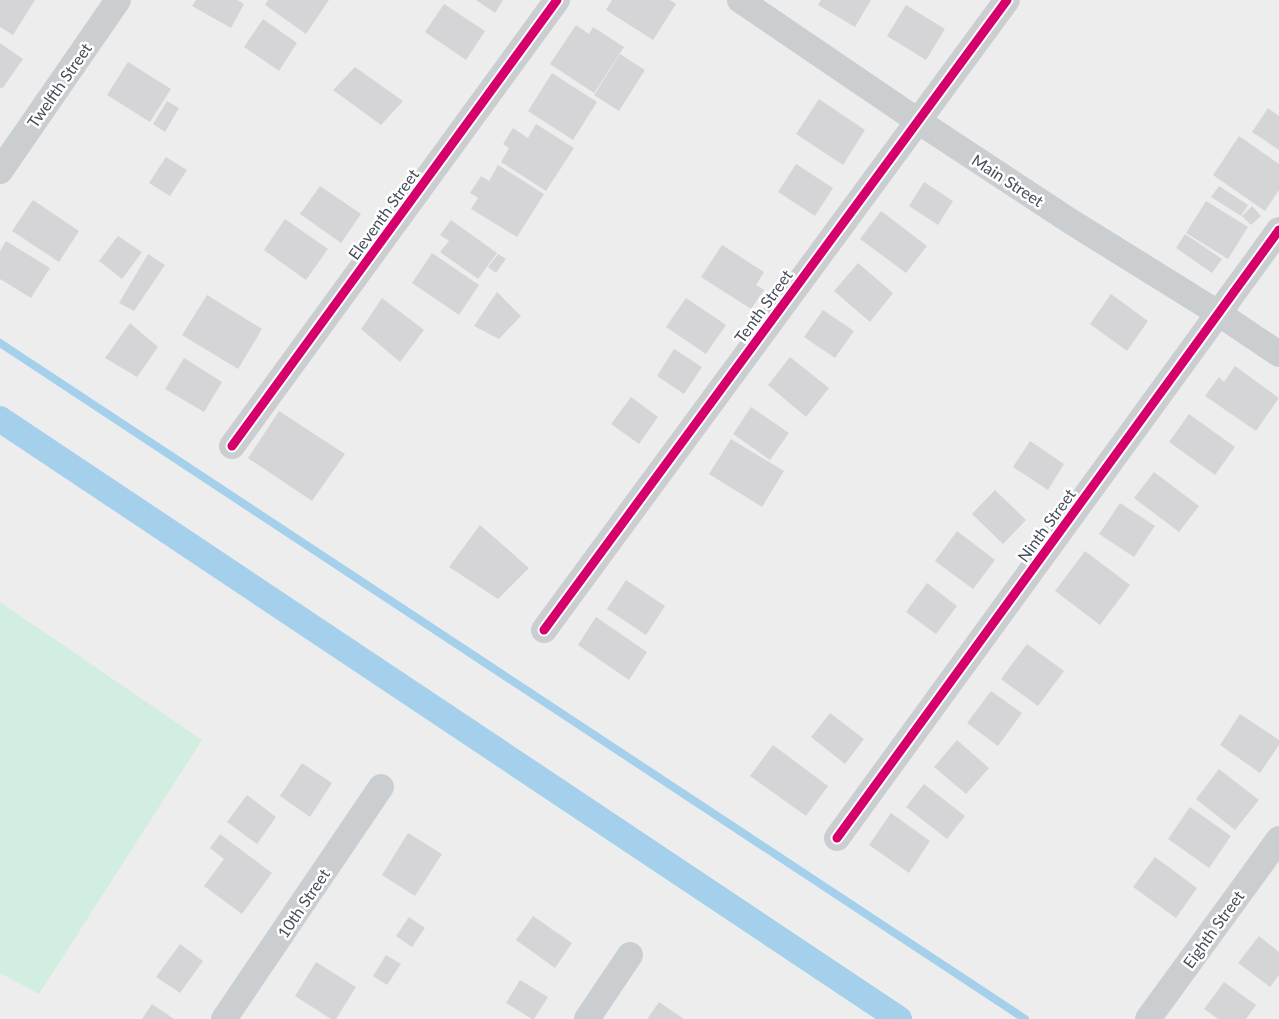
<svg xmlns="http://www.w3.org/2000/svg" width="1279" height="1019" font-family="Lato,sans-serif">
	<style>
		.green { fill: #d1eee1 }
		.lines { fill: none; stroke-linecap: round; stroke-linejoin: round }
		.stream { stroke: #a4d0ec; stroke-width: 8 }
		.canal { stroke: #a4d0ec; stroke-width: 26 }
		.building { fill: #d5d5d8 }
		.minor { stroke: #cbced1; stroke-width: 26 }
		.cycleway-casing { stroke: #fff; stroke-width: 13 }
		.cycleway { stroke: #d6006c; stroke-width: 9 }
		.labels { text-anchor: middle; dominant-baseline: central; stroke-width: 5; stroke-linejoin: round; paint-order: stroke }
		.street-label { font-size: 16px; fill: #454c5a; stroke: #fff }
	</style>
	<rect width="100%" height="100%" fill="#eeeded"/>
	<path class="green" d="M0 602 202 740 39 994 0 973Z"/>
	<g class="lines">
		<path class="stream" d="M0 343 1025 1019"/>
		<path class="canal" d="M0 419 899 1019"/>
	</g>
	<path class="building" d="M0 0H35L13 35 0 27Z
		M196 0H237L244 4 231 28 192 6Z
		M268 0H329L306 34 265 5Z
		M476 0H503L495 13Z
		M612 0H670L676 4 653 40 606 10Z
		M821 0H871L855 27 818 5Z
		M444 4 485 31 466 60 425 32Z
		M906 5 945 29 926 60 887 36Z
		M263 19 297 43 279 71 244 47Z
		M576 25 589 34 593 27 624 47 594 93 550 64Z
		M0 43 23 59 2 89 0 87Z
		M620 54 645 70 619 111 594 95Z
		M128 62 171 89 150 122 107 95Z
		M355 67 403 101 381 125 333 90Z
		M552 73 597 102 573 140 528 111Z
		M819 99 865 130 843 165 796 134Z
		M167 101 179 108 165 132 153 124Z
		M1268 108 1279 116V150L1252 132Z
		M536 124 574 148 546 191 501 162 509 148 503 144 513 128 528 138Z
		M1239 136 1279 164V190L1265 211 1213 175Z
		M166 157 187 170 170 196 149 183Z
		M796 164 833 188 815 216 778 192Z
		M498 165 544 194 517 237 471 209 478 198 470 193 481 176 489 181Z
		M924 182 953 201 938 225 909 206Z
		M320 186 361 214 341 243 300 214Z
		M1219 186 1248 205 1241 216 1211 197Z
		M33 200 79 231 59 262 12 231Z
		M1206 201 1248 227 1228 259 1186 233Z
		M1252 206 1261 216 1251 225 1242 216Z
		M881 211 927 246 906 273 860 239Z
		M285 219 328 249 306 280 264 250Z
		M451 220 497 253 478 279 440 252 449 241 440 235Z
		M1185 234 1222 259 1212 273 1176 248Z
		M118 236 142 252 122 279 99 261Z
		M6 241 50 268 31 298 0 279V251Z
		M722 245 764 272 756 285 764 290 751 309 701 277Z
		M432 253 479 285 459 315 412 283Z
		M148 254 165 265 134 311 119 303Z
		M498 254 506 259 496 273 488 267Z
		M858 263 893 293 870 322 834 291Z
		M497 292 521 316 499 339 474 326Z
		M1111 294 1148 321 1127 351 1090 324Z
		M207 295 262 329 238 369 182 335Z
		M382 298 424 330 400 362 361 329Z
		M686 298 726 325 706 354 666 327Z
		M823 310 854 331 835 358 804 337Z
		M130 323 158 347 137 377 105 358Z
		M674 349 702 367 684 394 657 376Z
		M790 357 829 388 806 417 768 385Z
		M184 358 222 382 204 412 165 389Z
		M1235 366 1279 398 1256 431 1205 396 1219 377 1224 382Z
		M631 397 658 417 639 444 611 424Z
		M751 407 789 433 770 460 733 434Z
		M279 411 345 454 312 501 248 458Z
		M1189 414 1235 447 1215 475 1169 442Z
		M731 439 784 471 762 507 709 474Z
		M1030 441 1064 464 1048 490 1013 467Z
		M1154 472 1199 506 1179 532 1134 498Z
		M995 490 1026 520 1003 544 972 514Z
		M1120 503 1155 526 1134 557 1099 534Z
		M480 525 529 568 498 599 449 567Z
		M957 531 995 560 973 589 935 561Z
		M1085 551 1130 585 1100 625 1055 591Z
		M626 580 665 606 646 635 607 609Z
		M927 583 957 606 936 634 906 612Z
		M596 617 647 652 629 680 578 645Z
		M1027 644 1064 671 1038 706 1001 679Z
		M991 691 1022 713 998 746 967 723Z
		M830 713 864 739 845 764 811 737Z
		M1240 714 1279 740V745L1260 773 1220 745Z
		M957 740 989 768 966 794 934 767Z
		M773 745 828 786 806 816 750 776Z
		M302 763 332 783 310 817 280 796Z
		M1219 769 1259 800 1235 830 1196 799Z
		M924 784 965 816 947 839 906 807Z
		M247 795 276 817 257 844 227 822Z
		M1190 807 1231 836 1209 868 1168 839Z
		M891 813 930 841 909 873 869 845Z
		M408 833 442 854 415 896 382 875Z
		M220 834 272 873 242 914 204 886 224 859 210 848Z
		M1155 857 1197 888 1176 918 1133 887Z
		M533 916 572 943 555 968 516 940Z
		M409 917 425 928 412 947 396 936Z
		M1259 936 1279 952V975L1270 987 1238 963Z
		M180 944 203 961 180 993 156 977Z
		M386 955 401 964 387 985 373 976Z
		M316 962 356 987 336 1019H331L295 996Z
		M520 980 548 997 534 1019H532L506 1003Z
		M1224 982 1256 1005 1246 1019H1218L1204 1009Z
		M659 1002 684 1019H647Z
		M152 1004 174 1019H142Z"/>
	<g class="lines">
		<path class="minor" d="M740 0 918 121 1070 221 1218 313 1279 354
			M0 171 118 0
			M232 446 557 0
			M544 630 1007 0
			M837 838 1279 230
			M224 1019 381 787
			M587 1019 630 955
			M1148 1019 1279 839"/>
		<defs>
			<path id="cycleway" d="M232 446 557 0
				M544 630 1007 0
				M837 838 1279 230"/>
		</defs>
		<use href="#cycleway" class="cycleway-casing"/>
		<use href="#cycleway" class="cycleway"/>
	</g>
	<g class="labels">
		<g class="street-label">
			<text transform="translate(59 85) rotate(-55)">Twelfth Street</text>
			<text transform="translate(1008 180) rotate(33)">Main Street</text>
			<text transform="translate(383 214) rotate(-54)">Eleventh Street</text>
			<text transform="translate(763 306) rotate(-54)">Tenth Street</text>
			<text transform="translate(1046 525) rotate(-54)">Ninth Street</text>
			<text transform="translate(303 903) rotate(-56)">10th Street</text>
			<text transform="translate(1213 929) rotate(-54)">Eighth Street</text>
		</g>
	</g>
</svg>
